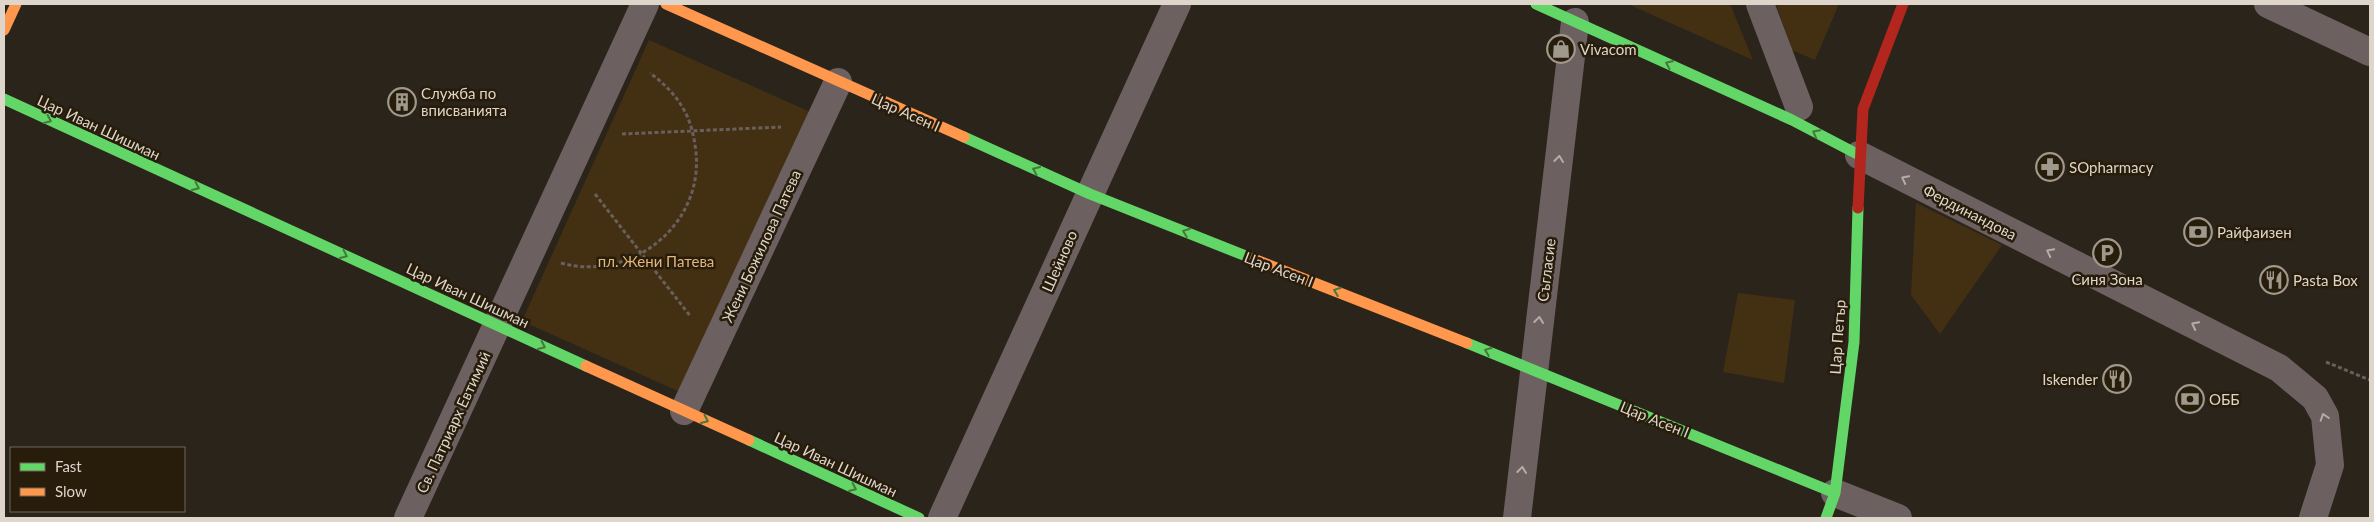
<svg xmlns="http://www.w3.org/2000/svg" width="2374" height="522" font-family="Lato,sans-serif">
	<style>
		.green { fill: #433013 }
		.lines { fill: none; stroke-linecap: round; stroke-linejoin: round }
		.path { stroke: #69605d; stroke-width: 3; stroke-dasharray: 4 2.5; stroke-linecap: butt }
		.street { stroke: #6c6060; stroke-width: 28 }
		.fast { stroke: #63d668; stroke-width: 11 }
		.slow { stroke: #ff974d; stroke-width: 11 }
		.jam { stroke: #b3261e; stroke-width: 11 }
		.oneway { stroke: #46793a }
		.oneway2 { stroke: #b6ada6 }
		.labels { text-anchor: middle; dominant-baseline: central; stroke-width: 5; stroke-linejoin: round; paint-order: stroke }
		.poi-label { font-size: 15px; fill: #ded6cb; stroke: #281c0b; text-anchor: start }
		.street-label { font-size: 15px; fill: #ded6cb; stroke: #281c0b }
		.park-label { font-size: 15px; fill: #e3b679; stroke: #281c0b }
	</style>
	<rect width="100%" height="100%" fill="#2b241b"/>
	<path class="green" d="M1628 4H1730L1753 60Z
		M1776 4H1839L1815 60 1792 50Z
		M649 40 826 119 700 401 522 321Z
		M1916 203 2002 245 1940 334 1911 295Z
		M1738 293 1795 300 1784 383 1723 372Z"/>
	<g class="lines">
		<path class="path" d="M622 134 781 127
			M595 194 691 317
			M561 263C634 283 708 221 695 145 693 131 689 117 681 105 673 92 662 82 650 73
			M2326 362 2370 380"/>
		<path class="street" d="M1760 4 1799 107
			M2268 4 2370 52
			M1859 155 2279 368 2315 398 2325 416 2330 465 2313 518
			M684 411 838 82
			M1835 493 1898 518
			M408 518 645 4
			M942 518 1177 4
			M1517 518 1575 22"/>
		<path class="fast" d="M1536 4 1792 120 1859 155
			M4 99 586 366
			M964 137 1090 194 1251 258
			M1467 343 1835 493
			M749 440 919 518
			M1826 518 1835 493 1854 342 1858 208"/>
		<path class="slow" d="M666 4 964 137
			M4 30 16 4
			M1251 258 1467 343
			M586 366 749 440"/>
		<path class="jam" d="M1858 208 1863 109 1903 4"/>
	</g>
	<defs><path id="oneway-chevron" d="M-2-3.5L2.5 0L-2 3.5" fill="none" stroke-width="1.6" stroke-linecap="round" stroke-linejoin="round" transform="scale(1.25)"/></defs>
	<g class="oneway">
		<use href="#oneway-chevron" transform="translate(1669 64) rotate(-156)"/>
		<use href="#oneway-chevron" transform="translate(48 120) rotate(25)"/>
		<use href="#oneway-chevron" transform="translate(1816 133) rotate(-152)"/>
		<use href="#oneway-chevron" transform="translate(1036 170) rotate(-156)"/>
		<use href="#oneway-chevron" transform="translate(196 187) rotate(25)"/>
		<use href="#oneway-chevron" transform="translate(1186 232) rotate(-159)"/>
		<use href="#oneway-chevron" transform="translate(344 255) rotate(25)"/>
		<use href="#oneway-chevron" transform="translate(1337 291) rotate(-159)"/>
		<use href="#oneway-chevron" transform="translate(542 346) rotate(25)"/>
		<use href="#oneway-chevron" transform="translate(1488 351) rotate(-159)"/>
		<use href="#oneway-chevron" transform="translate(705 420) rotate(25)"/>
		<use href="#oneway-chevron" transform="translate(853 488) rotate(25)"/>
	</g>
	<g class="oneway2">
		<use href="#oneway-chevron" transform="translate(1559 159) rotate(-83)"/>
		<use href="#oneway-chevron" transform="translate(1905 179) rotate(-153)"/>
		<use href="#oneway-chevron" transform="translate(2050 252) rotate(-153)"/>
		<use href="#oneway-chevron" transform="translate(1539 320) rotate(-83)"/>
		<use href="#oneway-chevron" transform="translate(2195 325) rotate(-153)"/>
		<use href="#oneway-chevron" transform="translate(2324 417) rotate(-108)"/>
		<use href="#oneway-chevron" transform="translate(1522 470) rotate(-83)"/>
	</g>
	<defs>
		<symbol id="shop-ring" viewBox="-11 -11 22 22"><circle r="9.5" fill="#281c0b" stroke="#9f988d" stroke-width="1.5"/><path d="M-5-2.5h2.3a2.7 3.5 0 0 1 5.4 0H5L5.5 6h-11ZM-1.5-2.5h3a1.5 2.3 0 0 0-3 0Z" fill="#9f988d"/></symbol>
		<symbol id="building-ring" viewBox="-11 -11 22 22"><circle r="9.5" fill="#281c0b" stroke="#9f988d" stroke-width="1.5"/><path d="M-4-6H4V6H1V3H-1V6H-4ZM-2.5-4.3h1.7v1.8h-1.7ZM.8-4.3h1.7v1.8H.8ZM-2.5-1h1.7V.8h-1.7ZM.8-1h1.7V.8H.8Z" fill="#9f988d"/></symbol>
		<symbol id="pharmacy-ring" viewBox="-11 -11 22 22"><circle r="9.5" fill="#281c0b" stroke="#9f988d" stroke-width="1.5"/><path d="M-2-6h4v4h4v4h-4v4h-4v-4h-4v-4h4Z" fill="#9f988d"/></symbol>
		<symbol id="bank-ring" viewBox="-11 -11 22 22"><circle r="9.5" fill="#281c0b" stroke="#9f988d" stroke-width="1.5"/><path d="M-6-4H6V4H-6ZM0-2.3a2.3 2.3 0 1 0 0 4.6a2.3 2.3 0 1 0 0-4.6Z" fill="#9f988d"/></symbol>
		<symbol id="parking-ring" viewBox="-11 -11 22 22"><circle r="9.5" fill="#281c0b" stroke="#9f988d" stroke-width="1.5"/><path d="M-3.5-5.5H1a3.5 3.5 0 0 1 0 7H-1V5.5H-3.5ZM-1-3.4V-.6H.8a1.4 1.4 0 0 0 0-2.8Z" fill="#9f988d"/></symbol>
		<symbol id="restaurant-ring" viewBox="-11 -11 22 22"><circle r="9.5" fill="#281c0b" stroke="#9f988d" stroke-width="1.5"/><path d="M-5-6h1v4h1v-4h1v4h1v-4h1v5L-1.5 .5V6h-2V.5L-5-1ZM5-6V6H3V1.5H1.5Q1.5-4 5-6Z" fill="#9f988d"/></symbol>
	</defs>
	<g fill-rule="evenodd">
		<use href="#shop-ring" x="1545" y="33" width="32" height="32"/>
		<use href="#building-ring" x="386" y="86" width="32" height="32"/>
		<use href="#pharmacy-ring" x="2034" y="151" width="32" height="32"/>
		<use href="#bank-ring" x="2182" y="216" width="32" height="32"/>
		<use href="#parking-ring" x="2091" y="237" width="32" height="32"/>
		<use href="#restaurant-ring" x="2258" y="264" width="32" height="32"/>
		<use href="#restaurant-ring" x="2101" y="363" width="32" height="32"/>
		<use href="#bank-ring" x="2174" y="383" width="32" height="32"/>
	</g>
	<g class="labels">
		<g class="poi-label">
			<text x="1580" y="49">Vivacom</text>
			<text x="421" y="93">Служба по<tspan x="421" dy="17">вписванията</tspan></text>
			<text x="2069" y="167">SOpharmacy</text>
			<text x="2217" y="232">Райфаизен</text>
			<text x="2107" y="279" text-anchor="middle">Синя Зона</text>
			<text x="2293" y="280">Pasta Box</text>
			<text x="2098" y="379" text-anchor="end">Iskender</text>
			<text x="2209" y="399">ОББ</text>
		</g>
		<g class="street-label">
			<text transform="translate(906 112) rotate(24)">Цар Асен I</text>
			<text transform="translate(99 127) rotate(25)">Цар Иван Шишман</text>
			<text transform="translate(1970 212) rotate(27)">Фердинандова</text>
			<text transform="translate(761 246) rotate(-65)">Жени Божилова Патева</text>
			<text transform="translate(1059 261) rotate(-66)">Шейново</text>
			<text transform="translate(1279 269) rotate(21)">Цар Асен I</text>
			<text transform="translate(1546 270) rotate(-83)">Съгласие</text>
			<text transform="translate(468 295) rotate(25)">Цар Иван Шишман</text>
			<text transform="translate(1837 337) rotate(-86)">Цар Петър</text>
			<text transform="translate(1655 419) rotate(22)">Цар Асен I</text>
			<text transform="translate(453 422) rotate(-65)">Св. Патриарх Евтимий</text>
			<text transform="translate(836 464) rotate(25)">Цар Иван Шишман</text>
		</g>
		<g class="park-label">
			<text x="656" y="261">пл. Жени Патева</text>
		</g>
	</g>
	<rect width="2374" height="522" fill="none" stroke="#ded6cb" stroke-width="10"/>
	<rect x="10" y="447" width="175" height="65" fill="#281c0b" stroke="#716658"/>
	<rect x="20" y="463" width="25" height="8" fill="#63d668" stroke="#716658"/>
	<text x="55" y="472" font-size="15" fill="#ded6cb">Fast</text>
	<rect x="20" y="488" width="25" height="8" fill="#ff974d" stroke="#716658"/>
	<text x="55" y="497" font-size="15" fill="#ded6cb">Slow</text>
</svg>
